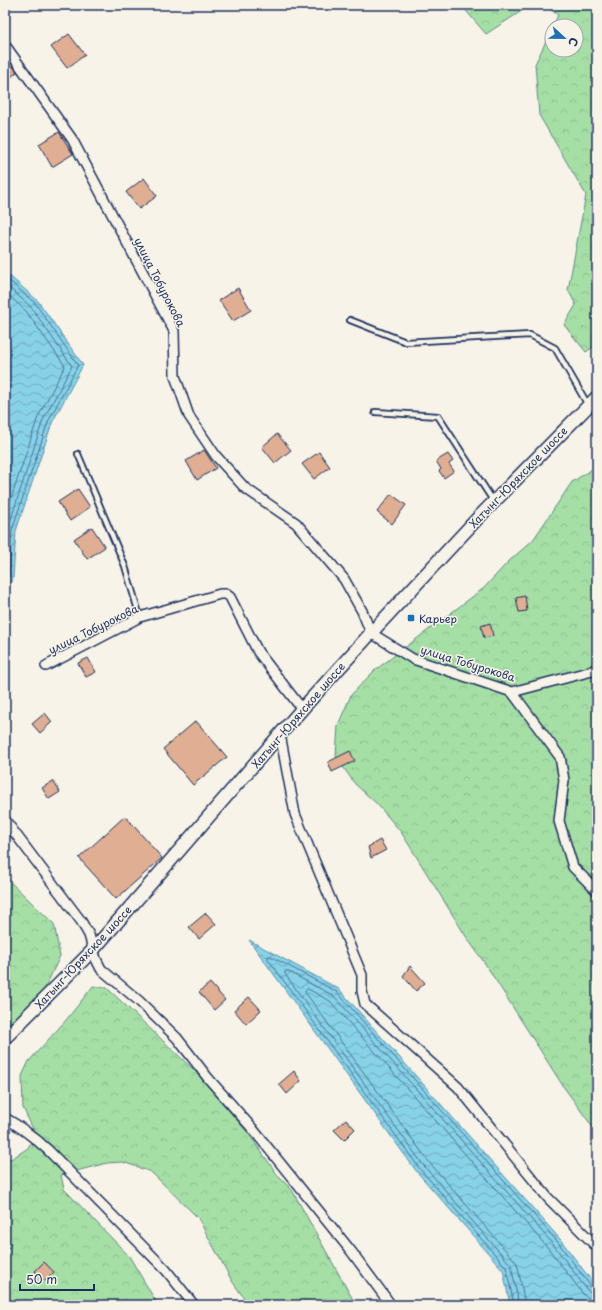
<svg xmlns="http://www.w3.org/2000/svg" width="602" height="1310" font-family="'Playpen Sans',sans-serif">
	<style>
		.forest { fill: url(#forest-crowns); stroke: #608782 }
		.water { fill: url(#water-waves); stroke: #5c91b0 }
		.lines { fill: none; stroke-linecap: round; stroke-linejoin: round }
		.shore { stroke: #467095; stroke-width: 1 }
		.building { fill: #e0ae92; stroke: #1b2f5e }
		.lane-casing { stroke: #1b2f5e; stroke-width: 8 }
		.street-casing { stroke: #1b2f5e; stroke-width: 12 }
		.secondary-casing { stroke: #1b2f5e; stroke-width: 15 }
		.path { stroke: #1b2f5e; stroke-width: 2; stroke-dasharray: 1 3; stroke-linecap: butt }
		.lane { stroke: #f7f3e8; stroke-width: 4.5 }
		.street { stroke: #f7f3e8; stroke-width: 9 }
		.secondary { stroke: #f7f3e8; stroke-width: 12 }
		.poi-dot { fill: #1f6fb2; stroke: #f7f3e8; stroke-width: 1.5 }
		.labels { text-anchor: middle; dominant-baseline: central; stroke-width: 3; stroke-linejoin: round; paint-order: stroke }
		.street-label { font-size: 11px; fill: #1b2f5e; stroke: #f7f3e8 }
		.poi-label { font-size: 11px; fill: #1b2f5e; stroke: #f7f3e8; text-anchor: start }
	</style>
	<defs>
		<pattern id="forest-crowns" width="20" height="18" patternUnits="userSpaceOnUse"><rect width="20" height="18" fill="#a5dfa5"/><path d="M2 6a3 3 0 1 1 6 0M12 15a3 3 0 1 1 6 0" fill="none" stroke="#8dc090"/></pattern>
		<pattern id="water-waves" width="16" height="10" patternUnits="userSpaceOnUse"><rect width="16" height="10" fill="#87d2e7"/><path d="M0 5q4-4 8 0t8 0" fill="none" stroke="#6eabbe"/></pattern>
	</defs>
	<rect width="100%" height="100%" fill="#f7f3e8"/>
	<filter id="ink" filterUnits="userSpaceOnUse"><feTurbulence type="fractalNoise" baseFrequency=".025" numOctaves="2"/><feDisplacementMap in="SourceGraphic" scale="8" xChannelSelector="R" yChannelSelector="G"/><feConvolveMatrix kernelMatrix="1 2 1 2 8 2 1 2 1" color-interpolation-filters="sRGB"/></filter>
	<g filter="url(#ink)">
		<path class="forest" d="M461 5H531L486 34Z
			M544 5H597V344L586 352 564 325 576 305 568 290 586 195 539 115 535 64 552 29V50H576V26H553L558 15Z
			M597 466V1133L563 1086 486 965 467 938 401 832 377 804 355 784 336 757 338 725 351 695 374 671 484 588 508 562 533 540 572 482Z
			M5 877 54 924 60 956 45 988 23 1015 5 1029Z
			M93 986 107 988 195 1071 248 1133 279 1177 292 1190 356 1305H249L232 1281 198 1218 151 1172 123 1162 107 1163 61 1175 64 1189 129 1256 158 1305H5V1159H11L28 1148 35 1133 23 1108 22 1076 29 1061 67 1019Z"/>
		<path class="water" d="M5 272 38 301 83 365 52 423 16 531 13 578 7 588 5 587Z
			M249 940 339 989 560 1239 597 1288V1305H510L503 1270 417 1172Z"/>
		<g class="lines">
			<path class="shore" d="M5 277 35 303 78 365 48 422 12 530 9 576 5 583
				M5 284 31 307 72 366 43 420 8 528 5 563
				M5 292 26 311 65 366 38 417 5 517
				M514 1305 506 1267 420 1169 268 959V956H270L337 992 557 1241 592 1288 597 1290
				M519 1305 511 1265 424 1166 285 974V971H287L334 996 553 1244 588 1291 592 1294 597 1295
				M525 1305 518 1267 516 1262 429 1162 305 992 306 989H308L330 1001 548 1248 584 1295 590 1300 597 1301"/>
		</g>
		<path class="building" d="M69 34 85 55 67 68 51 47Z
			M5 55 17 72 5 82Z
			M59 132 73 154 52 167 39 144Z
			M144 178 157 196 139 209 126 192Z
			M238 288 251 310 233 321 219 300Z
			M277 434 291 450 275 463 262 447Z
			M204 450 216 468 197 480 186 461Z
			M319 452 330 467 314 479 302 464Z
			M448 454 453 461 449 464 454 471 444 478 439 471 441 469 436 461Z
			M78 489 90 507 70 521 58 502Z
			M391 494 406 505 392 524 377 512Z
			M92 527 105 547 87 559 74 539Z
			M525 596 527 611 519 612 516 598Z
			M490 623 493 636 484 638 481 626Z
			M88 658 96 672 86 677 78 663Z
			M45 713 52 722 40 733 32 724Z
			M196 721 227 757 193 785 163 749Z
			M350 751 355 761 332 772 328 762Z
			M53 781 60 792 49 799 42 788Z
			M125 816 162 858 116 899 79 858Z
			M380 840 386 850 371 858 368 847Z
			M206 913 216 924 199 939 189 927Z
			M410 966 425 983 416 991 403 976Z
			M210 983 225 1000 214 1010 199 992Z
			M249 997 261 1010 246 1024 234 1010Z
			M294 1071 301 1081 287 1094 279 1084Z
			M346 1119 355 1129 344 1140 334 1130Z
			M44 1262 54 1272 45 1281 35 1271Z"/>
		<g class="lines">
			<defs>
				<path id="lane" d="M350 320 406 342 530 335 555 348 588 405
					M375 412 438 416 494 502
					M78 454 125 566 140 617"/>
				<path id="street" d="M5 45 72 139 174 331 175 376 189 416 216 456 245 488 296 523 344 579 362 611 371 633 413 659 512 692 592 671 597 668
					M46 666 140 617 220 594H226L230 597 258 652 302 709
					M512 692 560 757 564 780 559 821 573 867 597 891
					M280 734 295 814 362 975V991L365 1004 458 1087 548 1198 597 1247
					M5 820 81 921 89 935 96 959 101 969 139 1001 177 1038 208 1078 252 1128 351 1251 391 1305
					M5 1118C21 1127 34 1137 48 1150L166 1270 194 1305"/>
				<path id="secondary" d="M5 1038 93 950 302 709 371 633 476 520 597 397"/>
			</defs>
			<use href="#lane" class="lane-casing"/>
			<use href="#street" class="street-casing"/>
			<use href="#secondary" class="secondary-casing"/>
			<path class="path" d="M5 1238 11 1245 5 1251"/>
			<use href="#lane" class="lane"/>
			<use href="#street" class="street"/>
			<use href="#secondary" class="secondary"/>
		</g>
	</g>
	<rect class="poi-dot" x="407" y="614" width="8" height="8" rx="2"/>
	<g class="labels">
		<g class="street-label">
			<text transform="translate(160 282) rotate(63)">улица Тобурокова</text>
			<text transform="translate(518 477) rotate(-46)">Хатынг-Юряхское шоссе</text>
			<text transform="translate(93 629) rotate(-26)">улица Тобурокова</text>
			<text transform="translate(468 663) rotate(17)">улица Тобурокова</text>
			<text transform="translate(298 715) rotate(-49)">Хатынг-Юряхское шоссе</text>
			<text transform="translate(83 957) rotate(-47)">Хатынг-Юряхское шоссе</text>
		</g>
		<g class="poi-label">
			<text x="419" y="618">Карьер</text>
		</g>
	</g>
	<rect width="602" height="1310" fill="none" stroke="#f7f3e8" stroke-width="20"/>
	<rect x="10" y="10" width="582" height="1290" fill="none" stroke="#1b2f5e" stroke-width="1.5" filter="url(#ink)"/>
	<g transform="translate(564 38) rotate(112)"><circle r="19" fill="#f7f3e8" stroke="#9fa5b1"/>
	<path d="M0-3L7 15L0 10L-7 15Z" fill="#1f6fb2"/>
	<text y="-6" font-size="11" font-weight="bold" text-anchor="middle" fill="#1b2f5e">С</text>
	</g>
	<path d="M20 1284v6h74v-6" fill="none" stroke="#1b2f5e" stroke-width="2"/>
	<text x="26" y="1284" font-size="12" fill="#1b2f5e" stroke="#f7f3e8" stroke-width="3" paint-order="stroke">50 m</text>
</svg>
